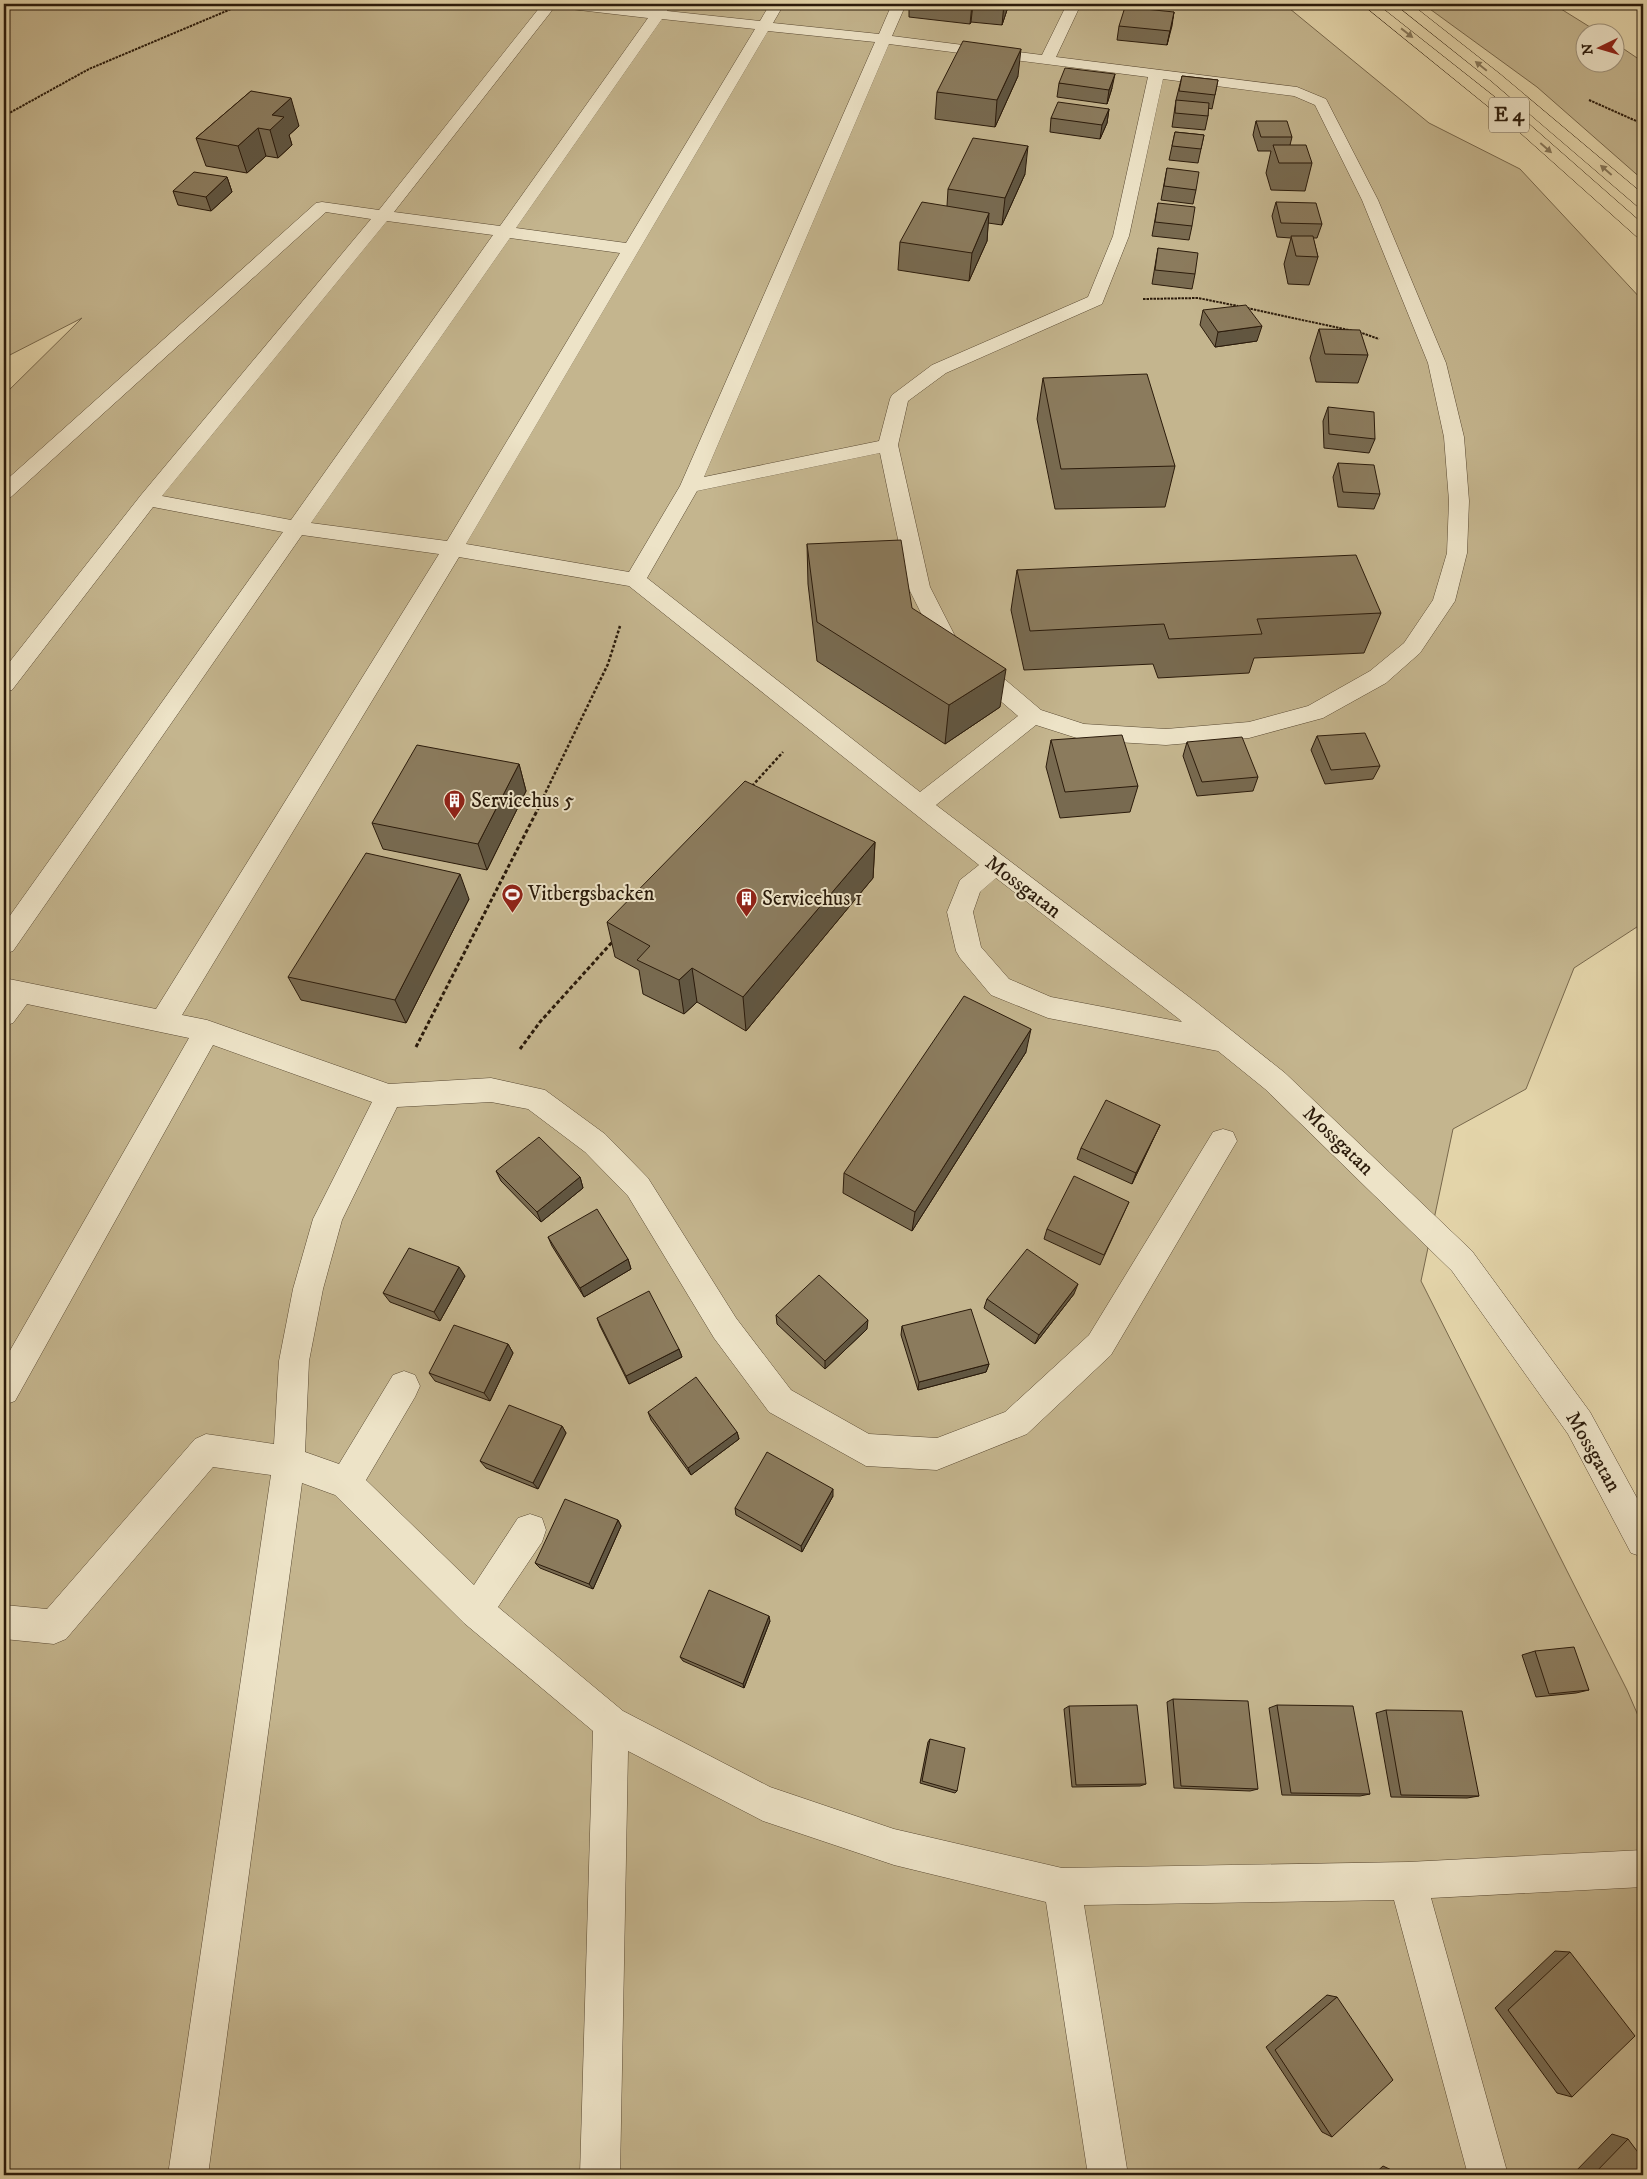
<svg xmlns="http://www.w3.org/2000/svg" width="1647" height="2179" font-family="'IM FELL DW Pica',serif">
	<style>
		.green { fill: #c4b58e; stroke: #78684c }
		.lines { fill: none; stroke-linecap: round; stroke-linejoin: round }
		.minor-casing { stroke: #594932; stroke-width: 1 }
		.highway-casing { stroke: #2b1b0b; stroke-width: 1 }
		.path-far2 { stroke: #2b1b0b; stroke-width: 2; stroke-dasharray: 2.5 1; stroke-linecap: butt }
		.path-far1 { stroke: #2b1b0b; stroke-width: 2.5; stroke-dasharray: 3 2; stroke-linecap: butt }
		.path { stroke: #2b1b0b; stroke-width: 3; stroke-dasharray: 4 2.5; stroke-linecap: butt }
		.minor { fill: #ede3c7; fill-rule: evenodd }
		.highway { fill: #e3d4a9; fill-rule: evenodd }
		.wall { fill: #786a50; stroke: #2b1b0b }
		.shaded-wall { fill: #615641; stroke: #2b1b0b }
		.building { fill: #8b7b5d; stroke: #2b1b0b }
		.oneway { fill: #87785a }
		.labels { text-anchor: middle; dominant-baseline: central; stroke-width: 4; stroke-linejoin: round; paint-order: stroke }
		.shield { fill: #ede3c7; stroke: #655743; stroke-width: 1 }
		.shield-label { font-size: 20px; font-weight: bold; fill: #2b1b0b }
		.poi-label { font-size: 21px; fill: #2b1b0b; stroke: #ede3c7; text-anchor: start }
		.street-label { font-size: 21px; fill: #2b1b0b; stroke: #ede3c7 }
	</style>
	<rect width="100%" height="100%" fill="#e3d4a9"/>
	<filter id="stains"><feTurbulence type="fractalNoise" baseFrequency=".004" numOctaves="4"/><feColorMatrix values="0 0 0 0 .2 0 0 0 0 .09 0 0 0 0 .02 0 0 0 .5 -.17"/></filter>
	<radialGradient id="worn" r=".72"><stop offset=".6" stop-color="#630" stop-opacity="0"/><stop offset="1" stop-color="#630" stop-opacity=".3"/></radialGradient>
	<path class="green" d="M4 4H1284L1429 123 1520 169 1643 301V923L1574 968 1526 1089 1453 1129 1421 1281 1627 1690 1643 1727V2175H4V395L82 318 4 358Z
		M1423 4H1553L1598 32H1584V62H1614L1615 43 1643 62V180L1537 87Z"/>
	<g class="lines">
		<defs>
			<path id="minor" d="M555 4H599L654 10 658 4H672L667 11 760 21 770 4H784L773 23 879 34 892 4H906L892 36 1042 55 1067 4H1081L1056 57 1297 87 1326 99 1378 200 1446 363 1464 437 1469 501 1467 553 1455 601 1420 653 1386 683 1323 718 1249 738 1166 745 1083 740 1036 725 936 805 1197 1003 1285 1073 1472 1251 1590 1412 1643 1509V1557L1631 1553 1568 1434 1452 1271 1265 1089 1218 1051 1048 1018 991 995 960 958 956 951 947 912 960 880 979 865 629 586 459 557 182 1015 207 1020 389 1084 491 1078 545 1090 605 1134 648 1178 736 1318 791 1390 869 1434 937 1438 1005 1412 1089 1335 1213 1132 1223 1129 1233 1132 1237 1141 1111 1355 1027 1434 937 1470 866 1466 769 1412 714 1338 628 1196 585 1152 528 1109 491 1102 397 1107 342 1220 323 1289 309 1361 305 1452 339 1464 393 1375 404 1371 415 1375 420 1386 415 1397 366 1480 474 1585 518 1518 530 1514 542 1518 546 1530 542 1542 498 1607 623 1711 770 1787 894 1829 1062 1868 1408 1862 1643 1850V1887L1431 1898 1508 2175H1468L1394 1900 1084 1905 1128 2175H1088L1046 1902 894 1865 763 1821 628 1751 620 2175H580L593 1731 464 1623 335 1495 302 1483 208 2175H168L271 1475 213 1467 66 1639 54 1644 4 1639V1605L47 1609 195 1439 206 1434 274 1444 279 1361 293 1289 313 1219 372 1102 213 1045 15 1401 4 1405V1361L189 1038 27 1004 13 1023 4 1026V978L156 1009 439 554 302 535 13 951 4 954V924L283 532 153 507 12 690 4 692V669L141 495 371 219 326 212 11 497 4 499V482L316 203 322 202 379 210 540 7H550L552 10 550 13 394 212 500 226 648 18 562 8ZM662 19 755 29 626 243 516 228ZM768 31 875 42 680 486 629 572 466 544ZM889 44 1148 77 1113 236 1088 297 932 365 892 395 890 399 879 441 704 477ZM1163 79 1294 96 1315 105 1362 200 1428 363 1444 437 1449 501 1447 553 1433 600 1404 643 1370 671 1308 706 1249 722 1166 729 1084 724 1041 710 956 638 930 587 898 445 908 401 946 373 1102 304 1129 236ZM387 221 493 235 291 520 162 496ZM510 238 620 253 447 541 311 523ZM880 453 908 587 936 643 939 648 1018 716 920 792 647 578 697 491ZM996 878 1179 1019 1182 1022 1051 997 1009 979 981 947 973 912 980 892Z"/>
			<path id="highway" d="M1362 4H1377L1529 124 1643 224V238L1637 237 1517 130Z
				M1395 4H1411L1500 74 1643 194V207L1637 206 1490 80Z"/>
		</defs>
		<use href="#minor" class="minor-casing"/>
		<use href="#highway" class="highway-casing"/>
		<path class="path-far2" d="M1589 100 1643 124
			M4 116 89 69 243 4
			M1143 299 1198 298 1238 306
			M1247 308 1353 331
			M1359 332 1379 339"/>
		<path class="path-far1" d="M752 786 783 752
			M539 806 608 664 620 626"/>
		<path class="path" d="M416 1047 540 805
			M520 1049 540 1022 614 940"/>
		<use href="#minor" class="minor"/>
		<use href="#highway" class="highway"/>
	</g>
	<path class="wall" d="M909 4H1009L1002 25 971 22 970 24 909 17Z
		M1174 12 1167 45 1117 40 1119 26Z
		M1018 76 995 127 935 119 937 92Z
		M1182 76 1218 80 1212 109 1208 108V116L1205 130 1172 127 1176 100Z
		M1059 83 1112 88 1107 104 1057 97Z
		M251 91 299 126 289 135 292 145 278 158 266 156 247 173 206 166 196 138Z
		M1109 109 1107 123 1100 139 1050 132 1051 118Z
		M1256 121 1292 137 1290 145 1312 163 1305 191 1271 190 1266 173 1271 151H1258L1253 135Z
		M1175 132 1204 135 1198 163 1169 160Z
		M1167 168 1196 190 1193 204 1161 200Z
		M1025 174 1002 225 988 223 987 241 969 281 898 270 900 242 947 206 948 189Z
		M227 177 232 192 211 211 178 205 173 191Z
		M1276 202 1322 224 1317 238H1313L1318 257 1309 285 1288 284 1284 264 1291 238 1277 237 1272 216Z
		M1158 203 1192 226 1189 240 1152 236Z
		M1158 248 1195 274 1192 289 1152 284Z
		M1203 310 1257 341 1215 347 1200 325Z
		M1319 329 1368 355 1358 383 1316 382 1310 358Z
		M1043 378 1175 466 1165 507 1055 509 1037 419Z
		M1328 407 1375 439 1369 453 1324 448 1323 421Z
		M1338 463 1380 494 1374 509 1338 507 1333 477Z
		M807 544 912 608 1000 707 945 744 817 661 808 584Z
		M1017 570 1381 613 1364 653 1254 658 1249 673 1158 678 1153 664 1024 670 1011 610Z
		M1317 736 1380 766 1373 779 1325 784 1311 750Z
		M1051 740 1138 786 1130 812 1060 818 1046 767Z
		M1187 742 1258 777 1253 791 1197 796 1183 756Z
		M519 764 526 791 487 870 383 849 372 823Z
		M875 842 873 878 746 1031 697 1002 684 1014 643 994 639 970 615 957 607 922Z
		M469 899 406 1023 301 1000 288 977Z
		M1026 1052 912 1231 843 1193 844 1173Z
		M1160 1125 1132 1184 1077 1159 1081 1148Z
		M496 1171 580 1177 583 1188 541 1222 501 1181Z
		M1129 1202 1100 1265 1044 1239 1047 1229Z
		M548 1237 628 1259 631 1269 584 1297 552 1246Z
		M465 1276 440 1321 390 1302 383 1293Z
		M1074 1294 1035 1344 984 1308 987 1299Z
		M776 1315 867 1329 825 1369 777 1324Z
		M597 1318 679 1349 682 1357 629 1384 600 1326Z
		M902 1326 989 1364 986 1372 918 1390 901 1335Z
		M508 1344 513 1353 490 1401 435 1381 429 1373Z
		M648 1412 737 1432 739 1439 691 1475 651 1420Z
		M562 1426 566 1433 538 1489 486 1468 480 1461Z
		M833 1496 802 1552 736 1515 735 1508Z
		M618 1520 621 1526 593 1589 540 1568 535 1563Z
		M770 1621 744 1688 683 1661 680 1657Z
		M1535 1651 1589 1690 1576 1693 1536 1697 1522 1655Z
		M1173 1699 1258 1789 1250 1791 1174 1788 1167 1702Z
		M1277 1705 1370 1794 1360 1796 1282 1795 1269 1708Z
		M1069 1706 1146 1784 1140 1786 1072 1787 1064 1709Z
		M1386 1710 1479 1796 1467 1798 1391 1797 1376 1713Z
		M930 1739 957 1791 955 1793 920 1783 928 1742Z
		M1555 1951 1570 1952 1572 2097 1557 2093 1495 2008Z
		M1327 1995 1337 1997 1332 2137 1322 2132 1266 2047Z
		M1612 2134 1628 2139 1643 2175H1572Z
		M1383 2166 1402 2175H1373Z"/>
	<path class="shaded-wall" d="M972 4H973L971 22 970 24Z
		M1004 4H1009L1002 25Z
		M1174 12 1172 26 1167 45 1170 31Z
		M1021 49 1018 76 995 127 997 100Z
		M1115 74 1112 88 1107 104 1109 90Z
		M291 98 299 126 289 135 292 145 278 158 270 130 272 115Z
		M1109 109 1107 123 1100 139 1102 125Z
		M258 128 266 156 247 173 238 146Z
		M1028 146 1025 174 1002 225 1005 198Z
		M227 177 232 192 211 211 206 197Z
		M989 213 987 241 969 281 972 253Z
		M1262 326 1257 341 1215 347 1218 332Z
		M1006 669 1000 707 945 744 949 705Z
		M519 764 526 791 487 870 478 844Z
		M875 842 873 878 746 1031 743 997Z
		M460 874 469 899 406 1023 395 1000Z
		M692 968 697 1002 684 1014 679 980Z
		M1031 1029 1026 1052 912 1231 915 1212Z
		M1160 1125 1155 1135 1132 1184 1136 1173Z
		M580 1177 583 1188 541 1222 537 1212Z
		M628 1259 631 1269 584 1297 580 1288Z
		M459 1267 465 1276 440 1321 434 1312Z
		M1078 1284 1074 1294 1035 1344 1039 1335Z
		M868 1320 867 1329 825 1369V1361Z
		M508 1344 513 1353 490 1401 484 1393Z
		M679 1349 682 1357 629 1384 626 1376Z
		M989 1364 986 1372 918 1390 919 1382Z
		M562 1426 566 1433 538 1489 533 1483Z
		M737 1432 739 1439 691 1475 688 1468Z
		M833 1489V1496L802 1552 801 1546Z
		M618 1520 621 1526 593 1589 589 1584Z
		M769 1616 770 1621 744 1688 743 1684Z"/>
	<path class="building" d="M1125 7 1174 12 1170 31 1119 26Z
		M963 41 1021 49 997 100 937 92Z
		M1065 68 1115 74 1109 90 1059 83Z
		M1182 76 1218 80 1215 95 1179 91Z
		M251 91 291 98 272 115 284 117 270 130 258 128 238 146 196 138Z
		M1176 100 1209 103 1208 116 1175 113Z
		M1058 102 1109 109 1102 125 1051 118Z
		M1256 121H1287L1292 137H1261Z
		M1175 132 1204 135 1201 149 1172 146Z
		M973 138 1028 146 1005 198 948 189Z
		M1273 145H1306L1312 163H1279Z
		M1167 168 1199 172 1196 190 1164 186Z
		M194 172 227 177 206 197 173 191Z
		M922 202 989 213 972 253 900 242Z
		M1276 202 1316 203 1322 224 1281 223Z
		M1158 203 1195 207 1192 226 1155 222Z
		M1291 236H1313L1318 257 1296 256Z
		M1158 248 1198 253 1195 274 1155 270Z
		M1246 305 1262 326 1218 332 1203 310Z
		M1319 329 1360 330 1368 355 1325 354Z
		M1147 374 1175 466 1061 469 1043 378Z
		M1328 407 1374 412 1375 439 1329 434Z
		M1338 463 1374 465 1380 494 1343 492Z
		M901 540 912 608 1006 669 949 705 817 622 807 544Z
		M1356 555 1381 613 1257 619 1262 634 1169 639 1164 624 1030 631 1017 570Z
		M1365 733 1380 766 1331 770 1317 736Z
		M1122 735 1138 786 1065 792 1051 740Z
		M1242 737 1258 777 1202 782 1187 742Z
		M417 745 519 764 478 844 372 823Z
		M745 781 875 842 743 997 692 968 679 980 637 960 650 946 607 922Z
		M366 853 460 874 395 1000 288 977Z
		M964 996 1031 1029 915 1212 844 1173Z
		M1106 1100 1160 1125 1136 1173 1081 1148Z
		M539 1137 580 1177 537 1212 496 1171Z
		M1074 1176 1129 1202 1104 1255 1047 1229Z
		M597 1209 628 1259 580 1288 548 1237Z
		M409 1248 459 1267 434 1312 383 1293Z
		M1027 1249 1078 1284 1039 1335 987 1299Z
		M819 1275 868 1320 825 1361 776 1315Z
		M649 1291 679 1349 626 1376 597 1318Z
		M971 1309 989 1364 919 1382 902 1326Z
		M454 1325 508 1344 484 1393 429 1373Z
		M696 1377 737 1432 688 1468 648 1412Z
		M509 1405 562 1426 533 1483 480 1461Z
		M767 1452 833 1489 801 1546 735 1508Z
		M565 1499 618 1520 589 1584 535 1563Z
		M709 1590 769 1616 743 1684 680 1657Z
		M1574 1647 1589 1690 1549 1694 1535 1651Z
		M1173 1699 1248 1701 1258 1789 1181 1786Z
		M1137 1705 1146 1784 1076 1785 1069 1706Z
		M1277 1705 1353 1706 1370 1794 1291 1793Z
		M1386 1710 1462 1711 1479 1796 1401 1795Z
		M930 1739 965 1748 957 1791 922 1781Z
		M1570 1952 1635 2036 1572 2097 1508 2010Z
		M1337 1997 1393 2080 1332 2137 1275 2050Z
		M1628 2139 1643 2159V2175H1593Z"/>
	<defs><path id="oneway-solid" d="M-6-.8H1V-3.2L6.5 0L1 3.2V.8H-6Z" transform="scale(1.25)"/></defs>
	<g class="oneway">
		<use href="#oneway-solid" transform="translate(1407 33) rotate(38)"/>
		<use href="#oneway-solid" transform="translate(1481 66) rotate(-141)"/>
		<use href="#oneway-solid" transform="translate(1546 148) rotate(41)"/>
		<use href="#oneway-solid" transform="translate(1606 170) rotate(-139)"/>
	</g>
	<defs>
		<symbol id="building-pin" viewBox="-11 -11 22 30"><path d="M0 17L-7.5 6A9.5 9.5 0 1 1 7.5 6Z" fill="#8f2418" stroke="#ede3c7"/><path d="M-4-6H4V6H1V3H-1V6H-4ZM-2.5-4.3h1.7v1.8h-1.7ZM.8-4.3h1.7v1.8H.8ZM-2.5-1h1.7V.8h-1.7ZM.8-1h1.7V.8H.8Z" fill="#fff"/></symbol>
		<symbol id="stadium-pin" viewBox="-11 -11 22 30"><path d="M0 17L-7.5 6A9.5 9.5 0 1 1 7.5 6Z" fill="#8f2418" stroke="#ede3c7"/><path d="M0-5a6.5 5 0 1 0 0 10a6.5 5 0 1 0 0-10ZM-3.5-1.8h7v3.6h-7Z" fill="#fff"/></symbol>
	</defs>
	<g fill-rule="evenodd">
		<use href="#building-pin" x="442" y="788" width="25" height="34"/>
		<use href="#stadium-pin" x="500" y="882" width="25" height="34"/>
		<use href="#building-pin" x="734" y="886" width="25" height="34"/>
	</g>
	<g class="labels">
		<rect class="shield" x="1489" y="97.5" width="40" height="35" rx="4"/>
		<g class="shield-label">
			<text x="1509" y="115">E 4</text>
		</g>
		<g class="poi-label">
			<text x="471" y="801">Servicehus 5</text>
			<text x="528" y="894">Vitbergsbacken</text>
			<text x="762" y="899">Servicehus 1</text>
		</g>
		<g class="street-label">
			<text transform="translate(1023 887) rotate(37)">Mossgatan</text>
			<text transform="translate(1338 1141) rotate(44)">Mossgatan</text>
			<text transform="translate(1593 1452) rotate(60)">Mossgatan</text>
		</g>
	</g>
	<rect width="1647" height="2179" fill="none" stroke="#e3d4a9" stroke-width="20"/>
	<rect x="5" y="5" width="1637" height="2169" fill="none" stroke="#2b1b0b" stroke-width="2.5"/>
	<rect x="10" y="10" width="1627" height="2159" fill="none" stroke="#2b1b0b"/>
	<g transform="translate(1600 48) rotate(265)"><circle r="24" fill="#ede3c7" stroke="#9f937c"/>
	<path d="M0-4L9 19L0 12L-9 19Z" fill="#8f2418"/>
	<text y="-8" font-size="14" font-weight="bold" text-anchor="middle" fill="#2b1b0b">N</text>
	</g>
	<rect width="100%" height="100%" filter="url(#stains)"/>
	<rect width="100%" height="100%" fill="url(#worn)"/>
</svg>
